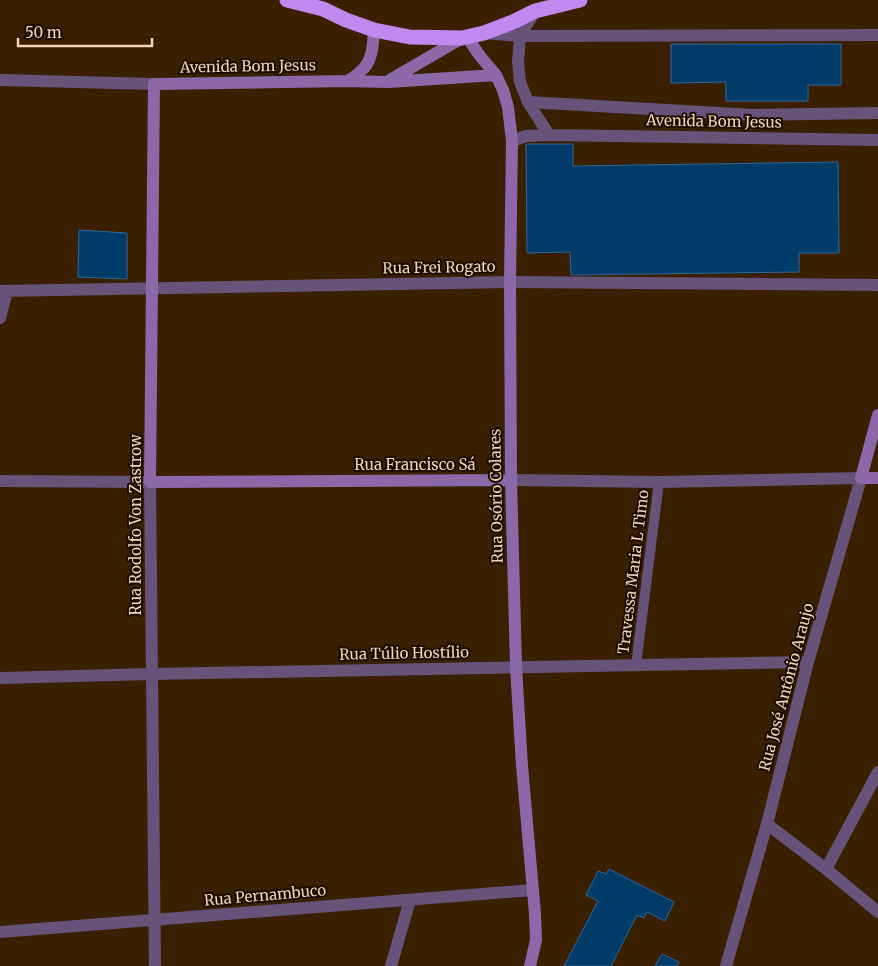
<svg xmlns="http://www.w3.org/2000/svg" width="878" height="966" font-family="Merriweather,serif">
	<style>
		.building { fill: #013b67; stroke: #2c689e }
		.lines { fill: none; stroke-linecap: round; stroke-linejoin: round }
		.lane { stroke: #67527a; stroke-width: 10 }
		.street { stroke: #67527a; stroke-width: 12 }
		.secondary { stroke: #8c68a9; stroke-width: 12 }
		.highway { stroke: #c189ef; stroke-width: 15 }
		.labels { text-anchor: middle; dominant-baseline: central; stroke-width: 4; stroke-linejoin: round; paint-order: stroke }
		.street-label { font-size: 15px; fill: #f2d5b6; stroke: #1b0b00 }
	</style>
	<rect width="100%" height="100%" fill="#3a2000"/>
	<path class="building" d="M671 44H841V85H808V101H726V82L671 83Z
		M526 144H573V166L838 162 839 253H799V272L571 275 570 252 527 253Z
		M79 230 127 233V279L78 277Z
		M609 869 674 902 665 921 647 912 644 918 637 915 611 966H564L598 901 586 895 598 871 606 874Z
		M662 954 679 962 677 966H655Z"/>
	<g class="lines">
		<path class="lane" d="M636 665 659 482"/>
		<path class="street" d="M535 11 520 36 518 62 520 82 528 102 549 135
			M484 33 520 36 878 35
			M0 80 154 84
			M528 102 754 115 878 113
			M512 141 526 136 549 135 878 140
			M0 291 510 282 878 285
			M0 318 7 291
			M511 480 659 482 861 478 808 662 767 824 726 966
			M0 481 150 482 155 966
			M0 678 152 674 808 662
			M767 824 826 869 878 912
			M826 869 878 772
			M0 932 533 890
			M391 966 410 900"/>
		<path class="secondary" d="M467 37 480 56 496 75 503 90 508 107 512 141 510 282 511 480 516 667 522 766 535 914 536 940 530 966
			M496 75 388 82 348 81 154 84 150 482 511 480
			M390 80 462 38
			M348 81C352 78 357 75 361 71 373 61 373 44 374 30
			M878 415 861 478H878"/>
		<path class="highway" d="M287 0 323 9 346 20 374 30 410 37 462 38 484 33 513 22 535 11 580 0"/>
	</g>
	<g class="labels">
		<g class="street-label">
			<text transform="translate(248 66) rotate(-1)">Avenida Bom Jesus</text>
			<text transform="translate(714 121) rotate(1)">Avenida Bom Jesus</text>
			<text transform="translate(439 267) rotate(-1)">Rua Frei Rogato</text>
			<text x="415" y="464">Rua Francisco Sá</text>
			<text transform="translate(496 496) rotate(-91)">Rua Osório Colares</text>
			<text transform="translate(135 525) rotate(-90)">Rua Rodolfo Von Zastrow</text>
			<text transform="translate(633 572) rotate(-83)">Travessa Maria L Timo</text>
			<text transform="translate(404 653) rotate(-1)">Rua Túlio Hostílio</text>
			<text transform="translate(786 687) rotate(-75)">Rua José Antônio Araujo</text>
			<text transform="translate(265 895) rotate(-5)">Rua Pernambuco</text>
		</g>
	</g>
	<path d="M18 38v8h134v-8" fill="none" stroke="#f2d5b6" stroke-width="2.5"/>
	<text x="25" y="38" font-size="15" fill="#f2d5b6" stroke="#1b0b00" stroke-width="4" paint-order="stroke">50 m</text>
</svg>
